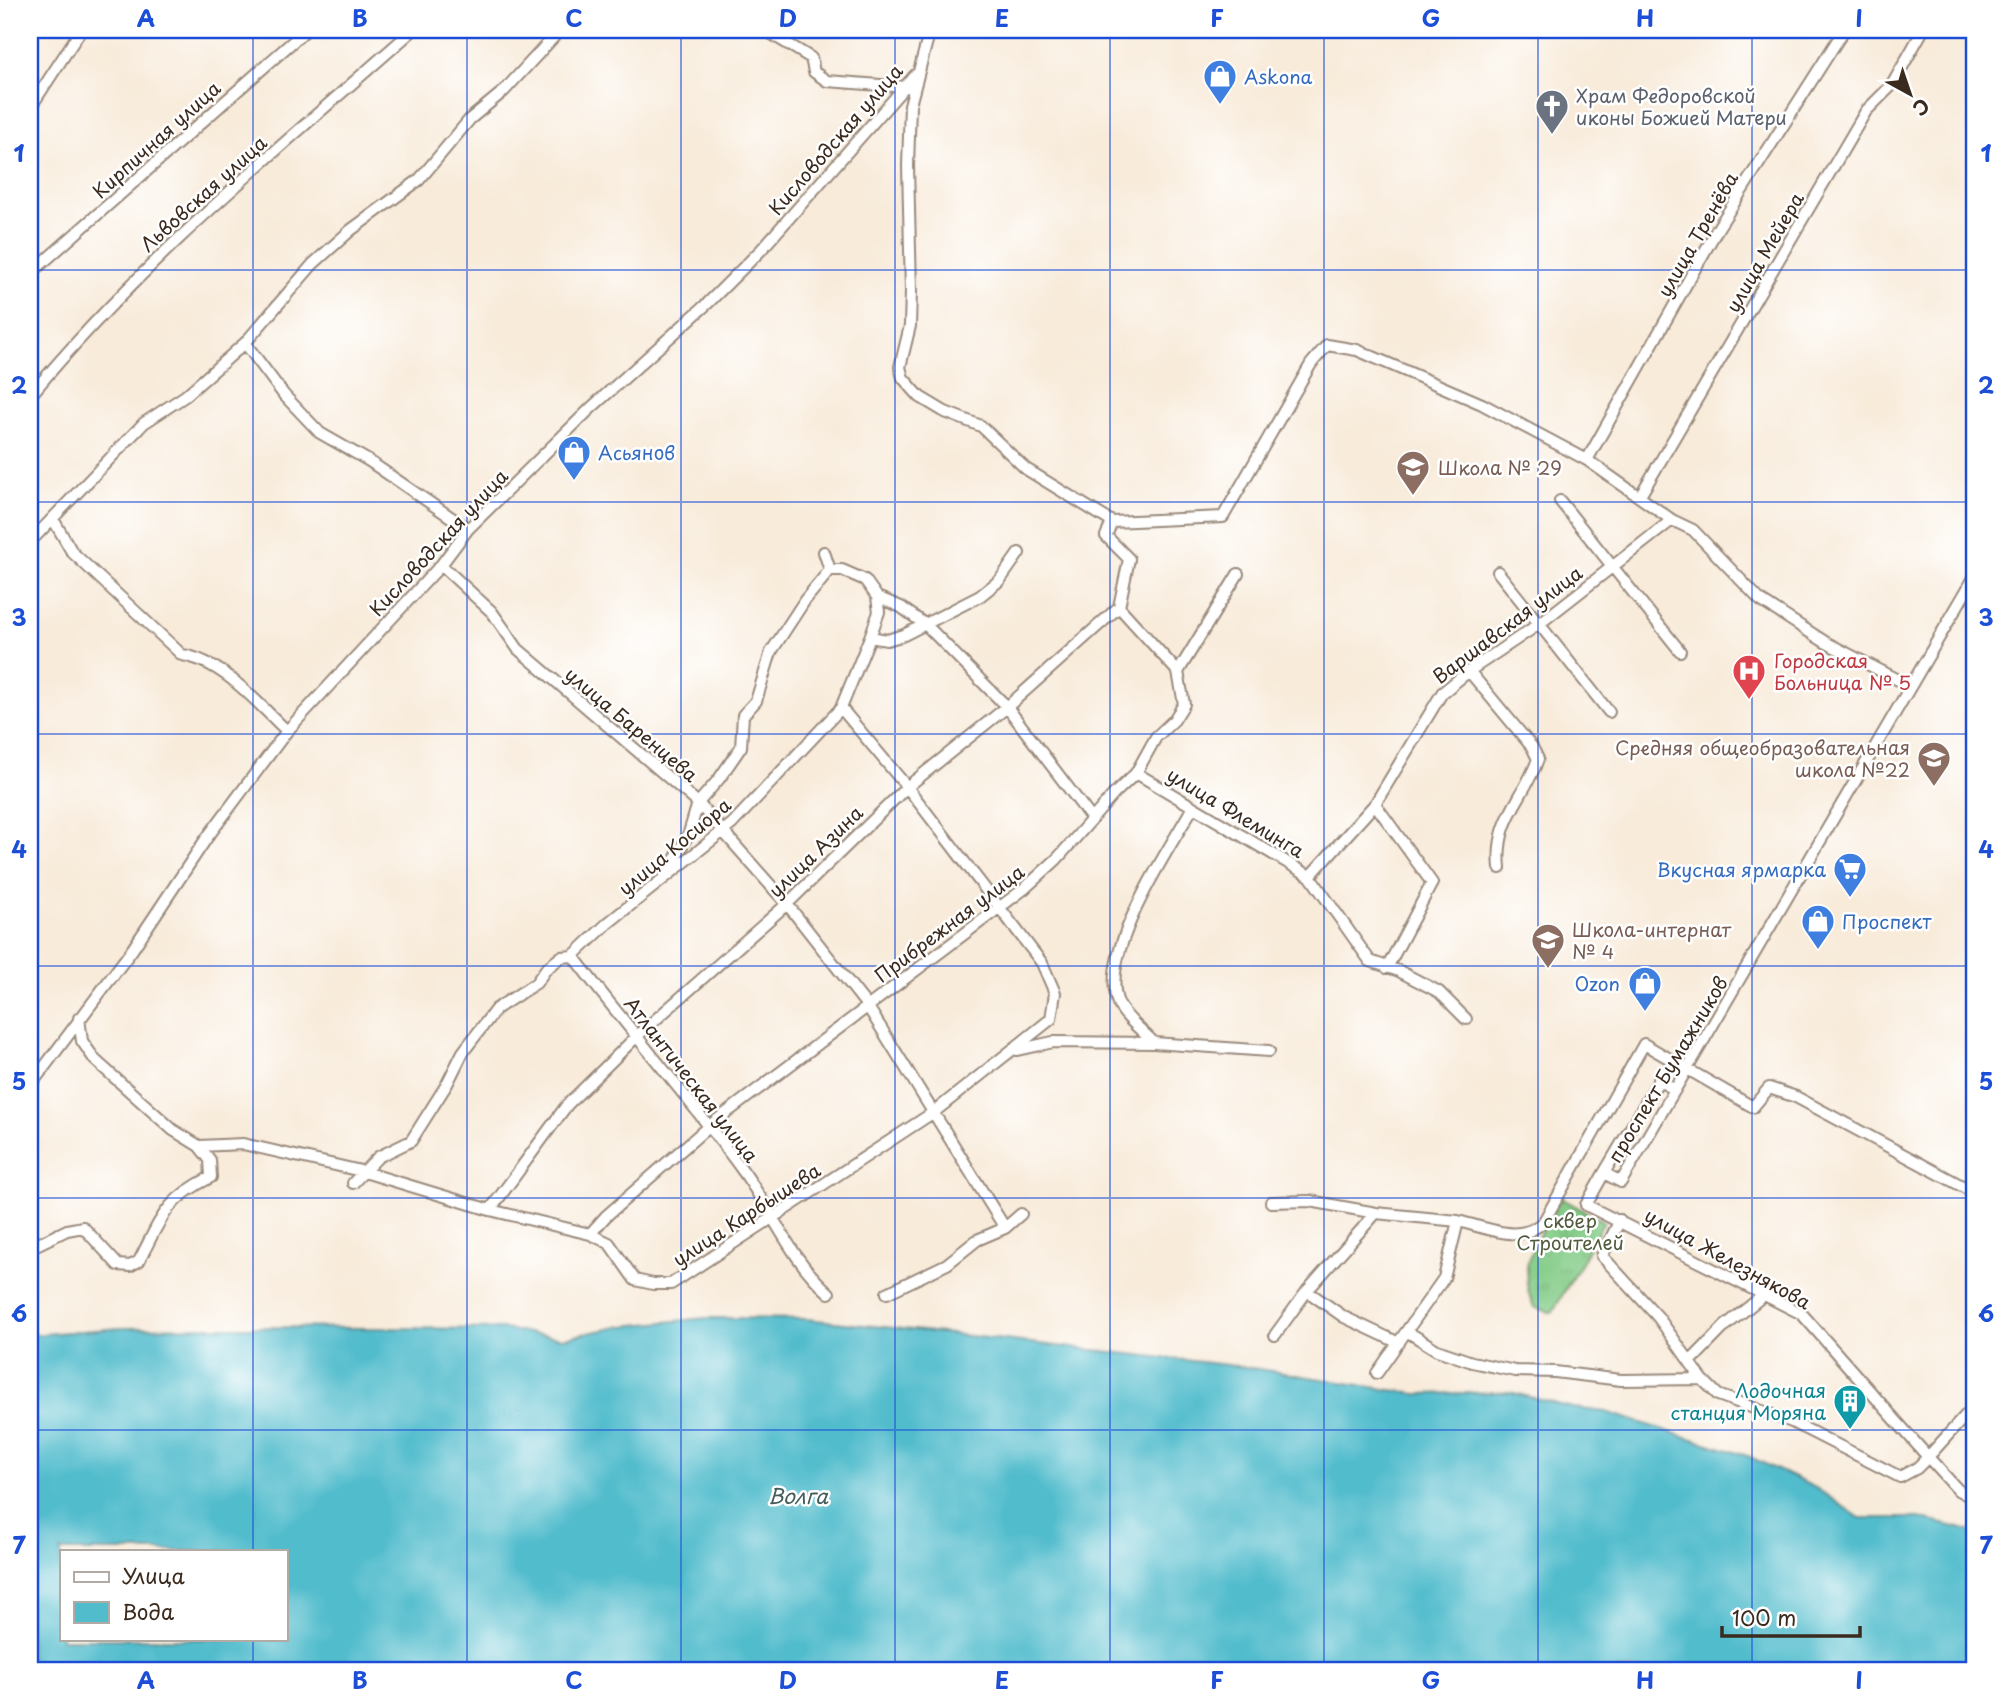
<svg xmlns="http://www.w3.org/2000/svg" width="2005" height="1700" font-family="'Playpen Sans',sans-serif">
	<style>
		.park { fill: url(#park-tufts); stroke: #607b53; stroke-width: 2 }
		.water { fill: #51bccc; stroke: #467375; stroke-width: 2; fill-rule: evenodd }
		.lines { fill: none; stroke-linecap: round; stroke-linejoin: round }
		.minor-casing { stroke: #9a8a7c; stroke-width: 14 }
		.minor { stroke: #fff; stroke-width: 10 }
		.grid { fill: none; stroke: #1d4ed8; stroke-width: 2; stroke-opacity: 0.55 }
		.labels { text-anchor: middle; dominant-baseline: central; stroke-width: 5; stroke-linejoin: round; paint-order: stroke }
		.shop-label { font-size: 19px; fill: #366cbe; stroke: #fff; text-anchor: start }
		.worship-label { font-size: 19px; fill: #5b616d; stroke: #fff; text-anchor: start }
		.street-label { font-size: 19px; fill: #3b2a1e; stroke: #fff }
		.education-label { font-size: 19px; fill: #785e54; stroke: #fff; text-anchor: start }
		.health-label { font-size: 19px; fill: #be3a42; stroke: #fff; text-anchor: start }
		.park-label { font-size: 19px; fill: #515b3e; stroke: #fff }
		.culture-label { font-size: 19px; fill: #0d838f; stroke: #fff; text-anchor: end }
		.water-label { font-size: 21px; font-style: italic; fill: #435d5b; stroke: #fff }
		.neatline { fill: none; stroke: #1d4ed8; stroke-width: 2.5 }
		.grid-label { font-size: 23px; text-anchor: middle; font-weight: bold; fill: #1d4ed8 }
	</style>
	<defs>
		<pattern id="park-tufts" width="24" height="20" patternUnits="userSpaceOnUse" patternTransform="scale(1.75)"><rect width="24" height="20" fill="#84cc88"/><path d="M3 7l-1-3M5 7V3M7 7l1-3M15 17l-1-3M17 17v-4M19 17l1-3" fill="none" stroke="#73af75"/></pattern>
	</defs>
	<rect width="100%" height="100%" fill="#fff"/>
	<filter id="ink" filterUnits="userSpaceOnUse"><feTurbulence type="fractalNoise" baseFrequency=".0143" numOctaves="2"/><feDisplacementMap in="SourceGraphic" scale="14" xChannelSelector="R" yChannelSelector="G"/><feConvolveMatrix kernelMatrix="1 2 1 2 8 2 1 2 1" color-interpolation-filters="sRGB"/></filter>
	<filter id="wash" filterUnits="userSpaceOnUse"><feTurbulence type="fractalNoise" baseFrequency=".00686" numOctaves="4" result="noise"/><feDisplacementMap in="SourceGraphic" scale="28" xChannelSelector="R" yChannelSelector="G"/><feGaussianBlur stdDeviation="1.57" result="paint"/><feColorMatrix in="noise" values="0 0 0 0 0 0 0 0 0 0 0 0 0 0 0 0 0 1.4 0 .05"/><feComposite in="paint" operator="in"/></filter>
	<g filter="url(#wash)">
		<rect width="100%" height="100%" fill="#f8ebda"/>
		<path class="park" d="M1561 1198 1604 1222 1552 1313 1534 1307C1513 1262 1540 1237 1561 1198Z"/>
		<path class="water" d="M707 1318 806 1319 942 1333 1246 1367 1416 1394 1510 1392 1573 1408 1606 1412 1748 1456 1816 1488 1860 1518H1919L1975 1532V1670H30V1335L121 1328 231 1327 503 1329 563 1338 623 1326ZM61 1551H285V1639H61Z"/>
	</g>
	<g filter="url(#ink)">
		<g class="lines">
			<defs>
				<path id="minor" d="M765 30 811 58 814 72 827 81 907 87
					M930 30 910 105 908 166 911 291 910 326 900 367 903 378 920 397 945 412 981 426 1026 469 1112 522 1223 517 1311 364 1327 345 1357 350 1482 404 1587 460 1672 520 1693 530 1760 600 1825 642 1910 686
					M30 108 81 30
					M30 274 306 30
					M245 343 284 395 320 433 369 461 468 529
					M30 396C143 259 281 147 413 30
					M1587 460 1718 228 1844 30
					M1640 496 1866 111 1892 85 1923 30
					M1560 501 1680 651
					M53 519 72 552 182 655C223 661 257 703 287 731
					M30 542 144 423 185 396 245 343 313 264 351 230 419 180 470 119 504 91 560 30
					M441 565 492 612 518 649 698 803 787 904 868 1007 1005 1228
					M830 570H842L865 580 877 597 901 607 927 626 1007 707 1092 819
					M1498 572 1609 712
					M1975 576 1621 1182 1604 1173 1586 1205 1802 1314 1928 1457 1975 1405
					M1119 607 1178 672
					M870 637 879 612 877 597
					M1469 671 1532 747 1538 759C1523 801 1495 819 1500 868
					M1136 773 1310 876 1370 961 1399 971 1439 992 1466 1019
					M1375 804 1432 883 1387 968
					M1193 807C1168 851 1098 953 1118 1003 1124 1017 1144 1032 1154 1043L1269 1051
					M668 872 689 833 698 803 719 779 741 747 743 715 756 701 771 652 805 600 830 570 824 552
					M1310 876 1375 804 1442 693 1469 671 1539 624 1672 520
					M573 956C628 1029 689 1097 743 1171 772 1211 791 1260 829 1293
					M79 1018 82 1041 95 1060 173 1130 199 1146 243 1144 361 1171 490 1210 590 1234 609 1243 635 1280 653 1284H671L934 1112 1051 1019 1055 993 1042 963 907 787 841 708
					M1017 1050 1053 1042 1154 1043
					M30 1086 132 950 206 839 287 731 441 565 468 529 591 408 708 303 761 250 915 75
					M1604 1173 1659 1080 1675 1090
					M353 1183 378 1157 411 1141 447 1084 463 1052 496 1009 536 983 546 969 561 957 573 956 608 923 732 824 841 708 870 637 887 640 904 635 980 596 1000 580 1019 553
					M1271 1202 1310 1201 1376 1213 1458 1221
					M490 1210 567 1105 637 1036 787 904 907 787 1007 707 1119 607 1129 559 1106 536 1112 522
					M1620 1220 1602 1256 1658 1317 1702 1379 1718 1395 1792 1422 1900 1477 1917 1468 1928 1457 1958 1490 1975 1499
					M590 1234 606 1216 709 1126 1024 889 1057 859 1114 794 1136 773 1156 737 1174 720 1184 704 1178 672 1238 574
					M30 1248 67 1230 83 1227 118 1265 130 1266 139 1261C162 1217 165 1200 211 1177L210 1160 199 1146
					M1307 1291 1344 1317 1399 1343
					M887 1293 947 1264 977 1240 1005 1228 1021 1214
					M1408 1332 1437 1350 1472 1362 1515 1371 1555 1372 1621 1380 1702 1379
					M1275 1335 1307 1291 1376 1213
					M1690 1362 1725 1326 1764 1295
					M1377 1373 1444 1278 1458 1221C1488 1228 1521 1245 1544 1221L1644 1044 1753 1107 1769 1088 1796 1097 1975 1193"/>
			</defs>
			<use href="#minor" class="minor-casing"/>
			<use href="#minor" class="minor"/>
		</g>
	</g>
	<path class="grid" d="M253 30V1551M467 30V1670M681 30V1670M895 30V1670M1110 30V1670M1324 30V1670M1538 30V1670M1752 30V1670M30 270H1975M30 502H1975M30 734H1975M30 966H1975M30 1198H1975M30 1430H1975M253 1639V1670"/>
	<defs>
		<symbol id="shop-pin" viewBox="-11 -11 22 30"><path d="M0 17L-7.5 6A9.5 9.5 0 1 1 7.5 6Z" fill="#3f7fe0" stroke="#fff"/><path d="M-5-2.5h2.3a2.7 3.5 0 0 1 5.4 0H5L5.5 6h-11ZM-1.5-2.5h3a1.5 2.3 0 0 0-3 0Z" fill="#fff"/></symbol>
		<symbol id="church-pin" viewBox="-11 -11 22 30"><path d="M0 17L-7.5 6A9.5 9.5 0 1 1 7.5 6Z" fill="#6b7280" stroke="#fff"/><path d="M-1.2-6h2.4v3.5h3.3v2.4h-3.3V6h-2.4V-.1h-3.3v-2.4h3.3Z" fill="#fff"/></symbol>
		<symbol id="school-pin" viewBox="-11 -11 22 30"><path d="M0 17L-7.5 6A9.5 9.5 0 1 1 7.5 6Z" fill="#8d6e63" stroke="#fff"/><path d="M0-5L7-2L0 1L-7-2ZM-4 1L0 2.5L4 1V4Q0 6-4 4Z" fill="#fff"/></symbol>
		<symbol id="hospital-pin" viewBox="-11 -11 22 30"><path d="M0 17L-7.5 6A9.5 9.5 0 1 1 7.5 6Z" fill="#e0444e" stroke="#fff"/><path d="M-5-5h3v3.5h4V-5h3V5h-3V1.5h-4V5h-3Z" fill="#fff"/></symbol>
		<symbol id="supermarket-pin" viewBox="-11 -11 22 30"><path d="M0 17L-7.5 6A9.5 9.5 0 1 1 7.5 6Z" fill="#3f7fe0" stroke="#fff"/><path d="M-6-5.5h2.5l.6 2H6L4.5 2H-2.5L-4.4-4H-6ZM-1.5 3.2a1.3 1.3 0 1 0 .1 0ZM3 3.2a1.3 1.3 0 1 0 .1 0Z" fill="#fff"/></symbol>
		<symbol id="building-pin" viewBox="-11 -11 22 30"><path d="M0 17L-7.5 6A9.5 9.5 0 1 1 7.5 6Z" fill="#0f9aa8" stroke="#fff"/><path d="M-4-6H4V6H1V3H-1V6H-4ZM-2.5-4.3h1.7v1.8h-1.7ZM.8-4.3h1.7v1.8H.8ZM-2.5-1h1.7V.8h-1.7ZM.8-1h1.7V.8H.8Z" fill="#fff"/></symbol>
	</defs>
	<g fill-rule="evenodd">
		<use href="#shop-pin" x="1201" y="57" width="38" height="52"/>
		<use href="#church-pin" x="1533" y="87" width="38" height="52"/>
		<use href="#shop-pin" x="555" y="433" width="38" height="52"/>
		<use href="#school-pin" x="1394" y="448" width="38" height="52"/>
		<use href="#hospital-pin" x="1730" y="652" width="38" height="52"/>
		<use href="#school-pin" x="1915" y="739" width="38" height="52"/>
		<use href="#supermarket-pin" x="1831" y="850" width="38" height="52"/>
		<use href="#shop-pin" x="1799" y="902" width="38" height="52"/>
		<use href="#school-pin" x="1529" y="921" width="38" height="52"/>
		<use href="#shop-pin" x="1626" y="964" width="38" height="52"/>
		<use href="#building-pin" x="1831" y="1382" width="38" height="52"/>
	</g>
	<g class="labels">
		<g class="shop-label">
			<text x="1244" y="76">Askona</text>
			<text x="598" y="452">Асьянов</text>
			<text x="1826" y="869" text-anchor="end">Вкусная ярмарка</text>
			<text x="1842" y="921">Проспект</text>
			<text x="1620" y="983" text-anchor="end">Ozon</text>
		</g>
		<g class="worship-label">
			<text x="1576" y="95">Храм Федоровской<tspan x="1576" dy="22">иконы Божией Матери</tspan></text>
		</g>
		<g class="street-label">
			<text transform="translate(156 139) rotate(-42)">Кирпичная улица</text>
			<text transform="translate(835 139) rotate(-49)">Кисловодская улица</text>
			<text transform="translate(203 193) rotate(-42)">Львовская улица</text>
			<text transform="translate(1697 234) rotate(-60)">улица Тренёва</text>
			<text transform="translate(1764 252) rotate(-60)">улица Мейера</text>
			<text transform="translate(438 542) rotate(-47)">Кисловодская улица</text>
			<text transform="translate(1507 624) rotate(-37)">Варшавская улица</text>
			<text transform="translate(632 724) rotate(40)">улица Баренцева</text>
			<text transform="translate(1236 812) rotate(31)">улица Флеминга</text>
			<text transform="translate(674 846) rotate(-40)">улица Косиора</text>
			<text transform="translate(815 851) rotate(-44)">улица Азина</text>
			<text transform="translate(949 923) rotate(-37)">Прибрежная улица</text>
			<text transform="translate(1667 1069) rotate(-59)">проспект Бумажников</text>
			<text transform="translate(692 1079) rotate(52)">Атлантическая улица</text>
			<text transform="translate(746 1214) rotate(-33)">улица Карбышева</text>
			<text transform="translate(1728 1258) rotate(29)">улица Железнякова</text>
		</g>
		<g class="education-label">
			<text x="1438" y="467">Школа № 29</text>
			<text x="1910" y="747" text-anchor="end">Средняя общеобразовательная<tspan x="1910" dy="22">школа №22</tspan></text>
			<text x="1572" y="929">Школа-интернат<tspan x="1572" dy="22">№ 4</tspan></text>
		</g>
		<g class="health-label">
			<text x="1774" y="660">Городская<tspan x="1774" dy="22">Больница № 5</tspan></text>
		</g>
		<g class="park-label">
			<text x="1570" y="1220">сквер<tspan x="1570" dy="22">Строителей</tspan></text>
		</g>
		<g class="culture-label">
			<text x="1826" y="1390">Лодочная<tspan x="1826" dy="22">станция Моряна</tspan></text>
		</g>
		<g class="water-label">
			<text x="798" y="1495">Волга</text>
		</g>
	</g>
	<rect width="2005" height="1700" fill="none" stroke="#fff" stroke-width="77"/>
	<rect x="60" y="1550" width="228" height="91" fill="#ffffff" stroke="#b1aaa5" stroke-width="2"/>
	<rect x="74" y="1572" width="35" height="10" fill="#ffffff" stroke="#b1aaa5" stroke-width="2"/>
	<text x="122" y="1584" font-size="21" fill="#3b2a1e">Улица</text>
	<rect x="74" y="1602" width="35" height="21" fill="#51bccc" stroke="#b1aaa5" stroke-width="2"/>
	<text x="122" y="1620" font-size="21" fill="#3b2a1e">Вода</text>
	<g transform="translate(1910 94) rotate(140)" stroke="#ffffff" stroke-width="5" paint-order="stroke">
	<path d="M0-5L12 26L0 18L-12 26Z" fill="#3b2a1e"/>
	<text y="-10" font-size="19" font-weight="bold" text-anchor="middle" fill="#3b2a1e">С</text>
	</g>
	<path d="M1722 1626v10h138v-10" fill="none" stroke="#3b2a1e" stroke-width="3.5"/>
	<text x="1732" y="1626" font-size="21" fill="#3b2a1e" stroke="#ffffff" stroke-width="5" paint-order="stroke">100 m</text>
	<rect x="38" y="38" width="1928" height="1624" class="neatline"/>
	<g class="grid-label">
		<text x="146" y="27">A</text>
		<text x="360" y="27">B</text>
		<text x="574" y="27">C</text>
		<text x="788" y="27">D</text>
		<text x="1002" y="27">E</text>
		<text x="1217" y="27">F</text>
		<text x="1431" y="27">G</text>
		<text x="1645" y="27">H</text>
		<text x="1859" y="27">I</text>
		<text x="19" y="162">1</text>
		<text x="1986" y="162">1</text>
		<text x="19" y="394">2</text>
		<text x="1986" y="394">2</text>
		<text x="19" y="626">3</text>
		<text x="1986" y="626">3</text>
		<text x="19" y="858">4</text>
		<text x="1986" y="858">4</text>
		<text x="19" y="1090">5</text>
		<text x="1986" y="1090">5</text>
		<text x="19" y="1322">6</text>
		<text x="1986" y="1322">6</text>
		<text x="19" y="1554">7</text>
		<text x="1986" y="1554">7</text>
		<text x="146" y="1689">A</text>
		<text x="360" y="1689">B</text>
		<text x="574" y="1689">C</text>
		<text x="788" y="1689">D</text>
		<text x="1002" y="1689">E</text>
		<text x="1217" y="1689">F</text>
		<text x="1431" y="1689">G</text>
		<text x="1645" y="1689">H</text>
		<text x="1859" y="1689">I</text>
	</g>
</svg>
